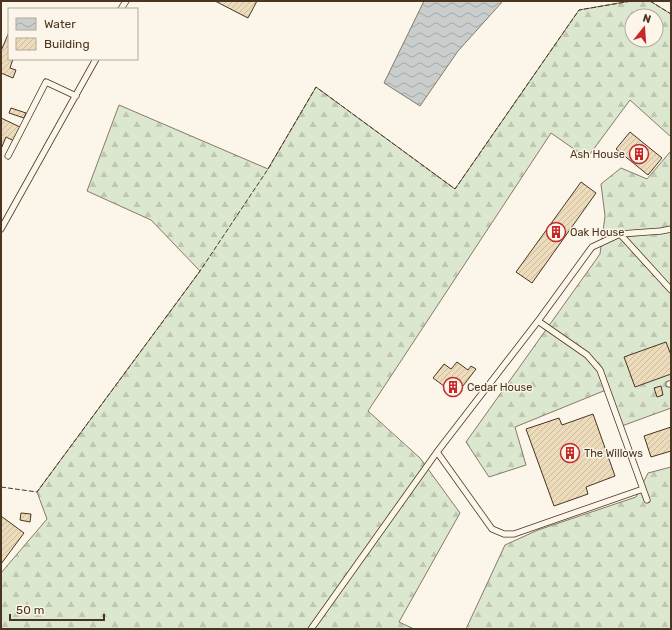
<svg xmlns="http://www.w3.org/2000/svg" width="672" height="630" font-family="Rubik,sans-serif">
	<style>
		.forest { fill: url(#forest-firs); stroke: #887966; fill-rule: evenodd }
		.water { fill: url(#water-waves); stroke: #887966 }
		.building { fill: url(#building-hatch); stroke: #4a3520 }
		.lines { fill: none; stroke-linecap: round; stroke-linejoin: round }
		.lane-casing { stroke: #4a3520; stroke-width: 7 }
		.lane { stroke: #fbf6e9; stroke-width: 5.5 }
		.fence { stroke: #4a3520; stroke-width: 1; stroke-dasharray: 5 2; stroke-linecap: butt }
		.labels { text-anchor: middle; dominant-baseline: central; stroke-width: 3; stroke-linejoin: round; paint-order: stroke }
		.poi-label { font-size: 11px; fill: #4a3520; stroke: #fbf6e9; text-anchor: start }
	</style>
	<defs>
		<pattern id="forest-firs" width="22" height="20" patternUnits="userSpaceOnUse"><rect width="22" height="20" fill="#dce7d0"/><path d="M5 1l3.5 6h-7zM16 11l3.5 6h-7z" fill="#bec7b2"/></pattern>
		<pattern id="water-waves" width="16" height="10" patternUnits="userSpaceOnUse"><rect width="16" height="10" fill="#c9cecd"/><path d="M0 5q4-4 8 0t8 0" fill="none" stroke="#a5a8a6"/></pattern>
		<pattern id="building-hatch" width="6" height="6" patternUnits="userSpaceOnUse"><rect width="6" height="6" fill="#ecdcbc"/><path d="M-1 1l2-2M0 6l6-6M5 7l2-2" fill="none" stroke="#ccbda1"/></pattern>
	</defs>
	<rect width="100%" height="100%" fill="#fbf6e9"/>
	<path class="forest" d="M630 1H650L671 14V137L630 100 587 158 551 133 368 411 420 458 460 513 399 622 414 629H1V573L47 519 37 492 200 271 151 220 87 191 119 105 268 169 316 87 455 189 579 10ZM632 16H656V40H632Z
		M671 151V408L619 427 606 390 515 427 526 465 489 477 466 442 600 254 605 216 601 184 621 168 647 179Z
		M671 467V629H466L505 545 538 530 636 497 648 473Z"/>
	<path class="water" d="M424 1H503L458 51 420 106 384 83Z"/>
	<path class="building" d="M215 1H257L248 18Z
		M9 32V59H13L10 68 16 70 13 78 1 73V51Z
		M11 108 26 113 24 118 9 113Z
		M1 118 20 127 14 141 6 137 1 149Z
		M630 132 662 158 648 175 616 149Z
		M581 182 596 193 532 283 516 272Z
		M666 342 671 355V374L635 387 624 357Z
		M457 362 468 370 471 366 476 369 456 395 433 378 444 364 451 369Z
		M661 386 663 395 657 397 654 388Z
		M593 414 615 476 586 487 588 494 554 506 526 429 559 418 562 425Z
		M671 427V451L651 457 644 436Z
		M21 513 31 514 30 522 20 520Z
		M1 516 24 533 1 564Z"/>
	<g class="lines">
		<defs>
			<path id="lane" d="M121 9 126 1
				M8 156 46 82 76 96
				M1 229 96 59
				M620 234 671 290
				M669 384H671
				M437 452 492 529 504 534H514L643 489 600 370 587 355 538 321
				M643 489 647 500
				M311 629 437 452 538 321 592 247 620 234 661 231 671 229"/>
		</defs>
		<use href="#lane" class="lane-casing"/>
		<use href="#lane" class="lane"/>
		<path class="fence" d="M650 1 671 14
			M1 487 37 492 200 271 268 169 316 87 455 189 579 10 632 1"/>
	</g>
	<defs>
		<symbol id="building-ring" viewBox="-11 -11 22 22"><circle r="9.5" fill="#fbf6e9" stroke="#c62828" stroke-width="1.5"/><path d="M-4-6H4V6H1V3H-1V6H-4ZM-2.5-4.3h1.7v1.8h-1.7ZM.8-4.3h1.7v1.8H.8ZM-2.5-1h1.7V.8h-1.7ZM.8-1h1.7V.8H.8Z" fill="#c62828"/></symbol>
	</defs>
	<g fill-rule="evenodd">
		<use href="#building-ring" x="628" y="143" width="22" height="22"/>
		<use href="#building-ring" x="545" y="221" width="22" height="22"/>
		<use href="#building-ring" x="442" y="376" width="22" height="22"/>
		<use href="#building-ring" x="559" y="442" width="22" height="22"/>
	</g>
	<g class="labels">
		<g class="poi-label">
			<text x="625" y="154" text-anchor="end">Ash House</text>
			<text x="570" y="232">Oak House</text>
			<text x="467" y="387">Cedar House</text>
			<text x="584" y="453">The Willows</text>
		</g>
	</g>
	<rect width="672" height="630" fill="none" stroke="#4a3520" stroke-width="4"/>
	<rect x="8" y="8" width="130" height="52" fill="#fbf6e9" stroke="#b4a999"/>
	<rect x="16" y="18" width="20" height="12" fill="url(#water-waves)" stroke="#b4a999"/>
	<text x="44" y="28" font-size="12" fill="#4a3520">Water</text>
	<rect x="16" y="38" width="20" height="12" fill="url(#building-hatch)" stroke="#b4a999"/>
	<text x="44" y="48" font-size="12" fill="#4a3520">Building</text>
	<g transform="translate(644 28) rotate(17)"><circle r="19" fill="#fbf6e9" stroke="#b4a999"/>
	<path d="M0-3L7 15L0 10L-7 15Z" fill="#c62828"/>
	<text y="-6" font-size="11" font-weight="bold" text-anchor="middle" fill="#4a3520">N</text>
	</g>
	<path d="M10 614v6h94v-6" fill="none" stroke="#4a3520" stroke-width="2"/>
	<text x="16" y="614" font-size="12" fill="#4a3520" stroke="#fbf6e9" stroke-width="3" paint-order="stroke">50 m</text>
</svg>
